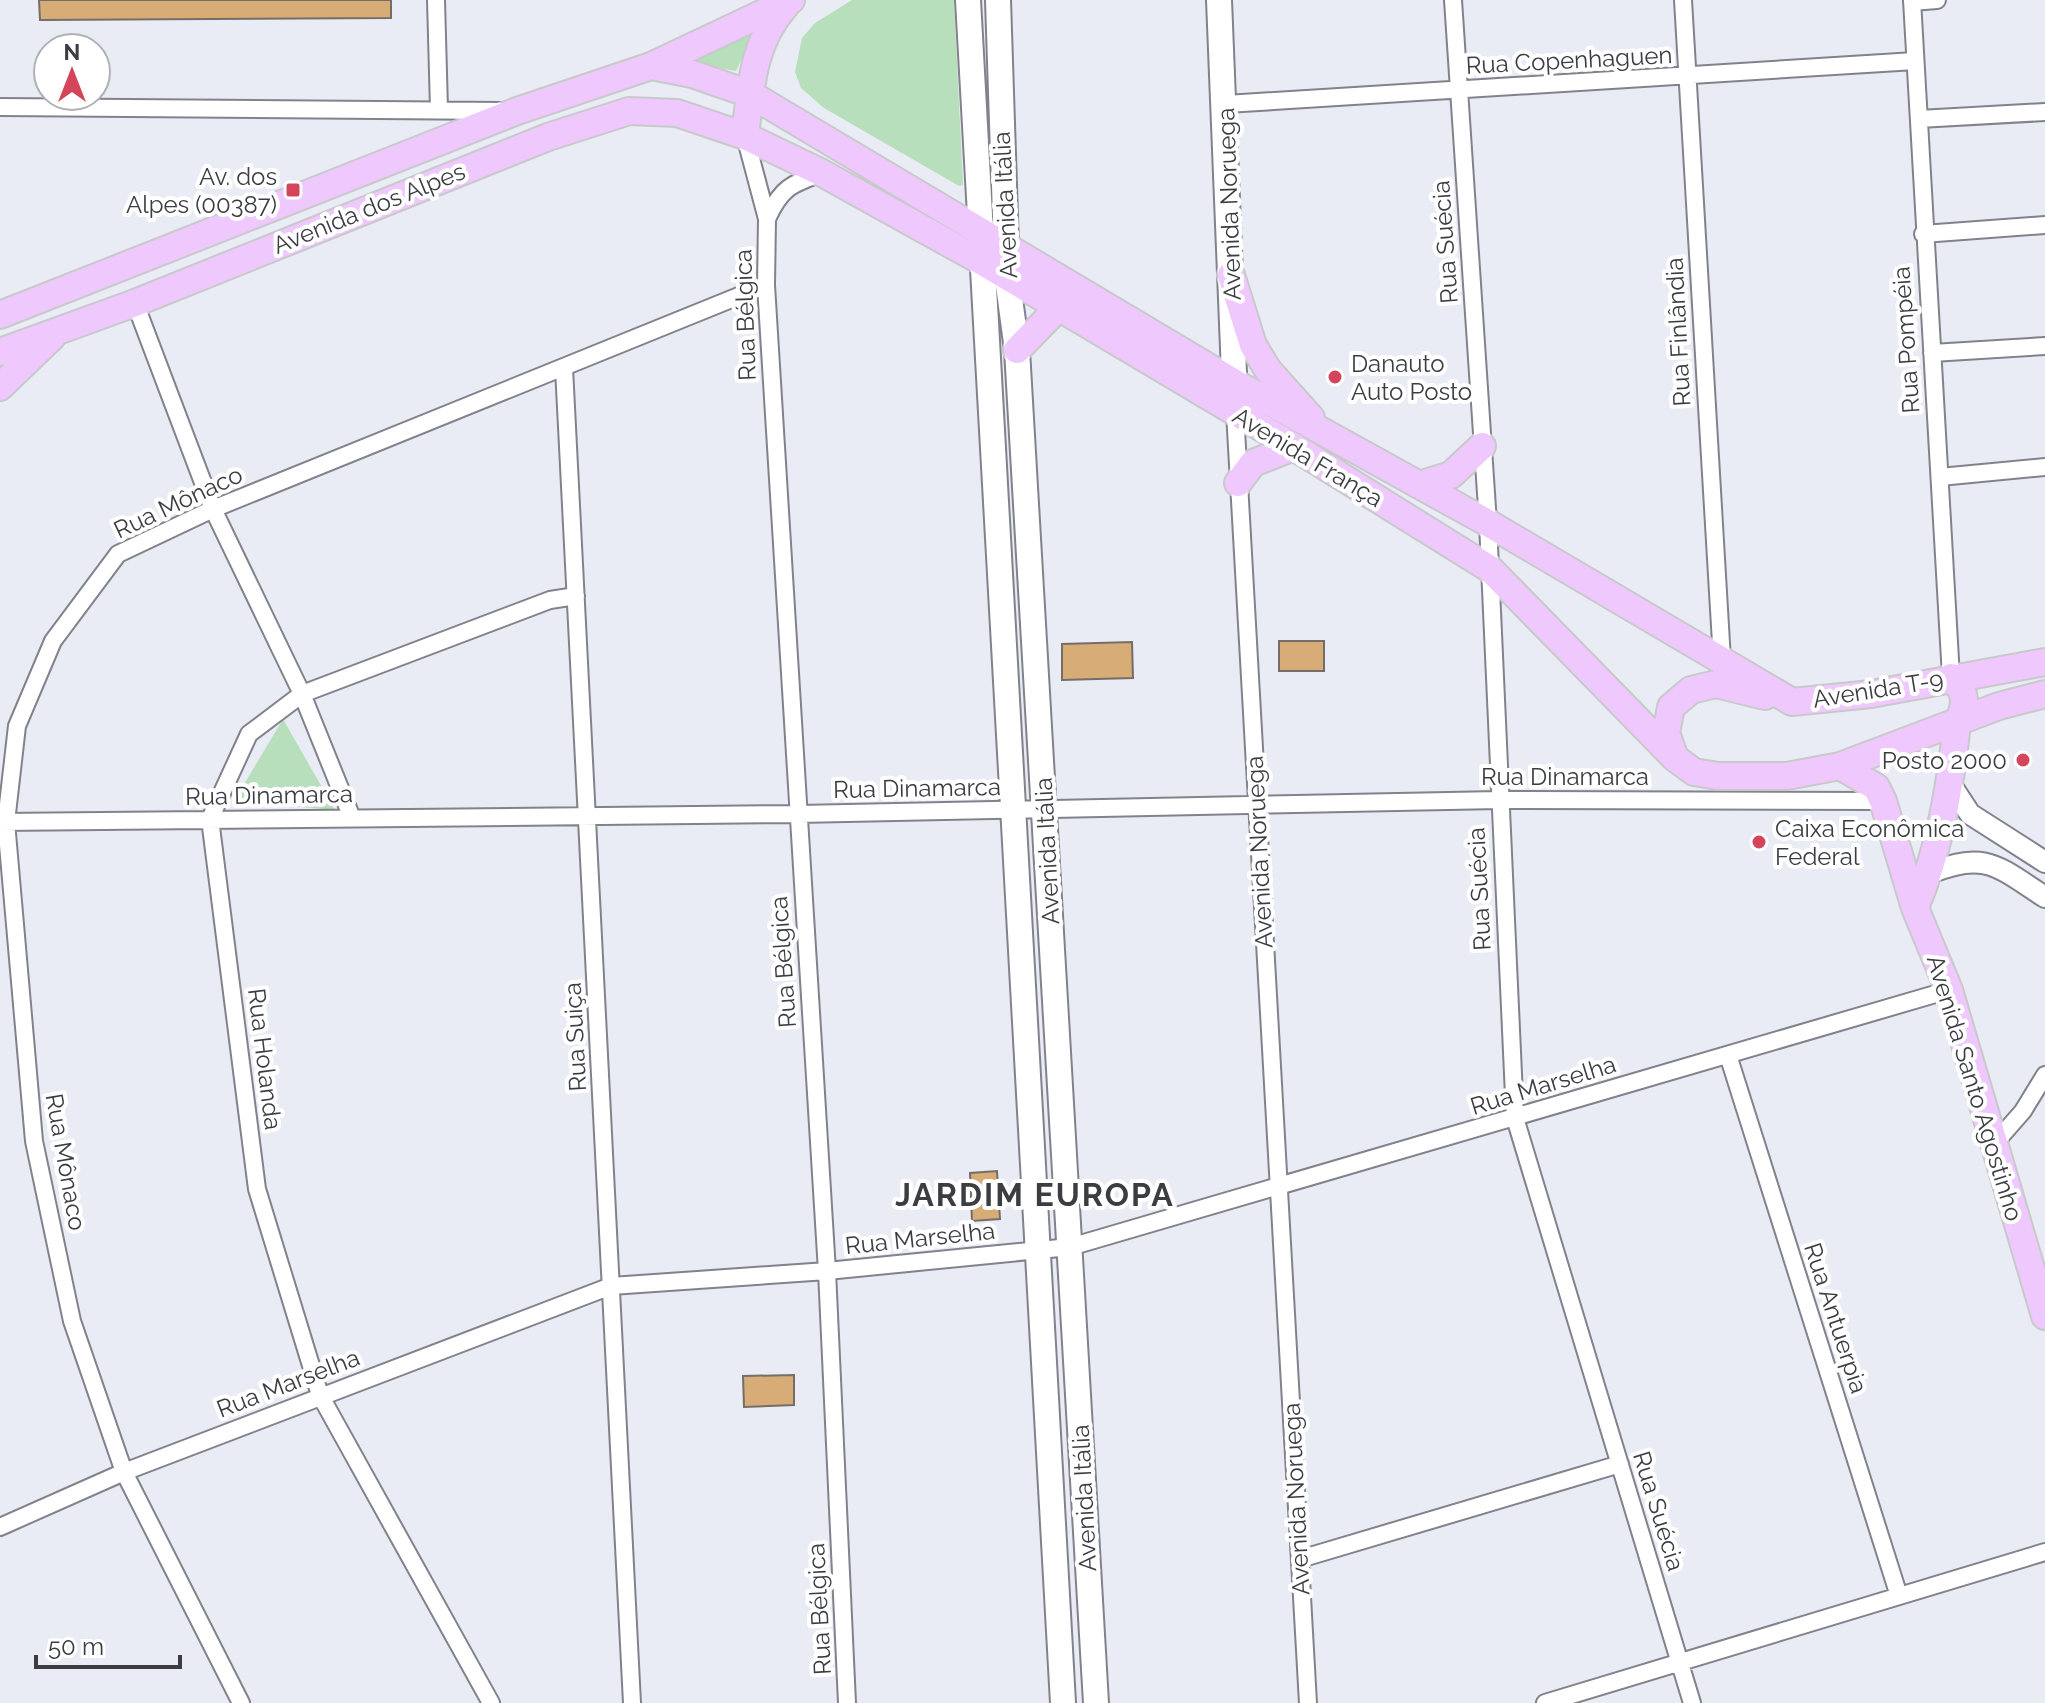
<svg xmlns="http://www.w3.org/2000/svg" width="2045" height="1703" font-family="Raleway,sans-serif">
	<style>
		.green { fill: #b7dfbb }
		.building { fill: #d7ac77; stroke: #746e67; stroke-width: 2 }
		.lines { fill: none; stroke-linecap: round; stroke-linejoin: round }
		.minor-casing { stroke: #81828b; stroke-width: 20 }
		.tertiary-casing { stroke: #81828b; stroke-width: 24 }
		.secondary-casing { stroke: #81828b; stroke-width: 28 }
		.primary-casing { stroke: #c8c9ca; stroke-width: 30 }
		.minor { stroke: #fff; stroke-width: 16 }
		.tertiary { stroke: #fff; stroke-width: 20 }
		.secondary { stroke: #fff; stroke-width: 24 }
		.primary { stroke: #efc8fe; stroke-width: 26 }
		.poi-dot { fill: #d4445a; stroke: #fff; stroke-width: 3 }
		.labels { text-anchor: middle; dominant-baseline: central; stroke-width: 8; stroke-linejoin: round; paint-order: stroke }
		.street-label { font-size: 24px; fill: #3c3d41; stroke: #fff }
		.poi-label { font-size: 24px; fill: #3c3d41; stroke: #fff; text-anchor: end }
		.district-label { font-size: 32px; font-weight: bold; letter-spacing: 2px; fill: #3c3d41; stroke: #fff }
	</style>
	<rect width="100%" height="100%" fill="#eaecf5"/>
	<path class="green" d="M852 0H954L963 185 959 186 824 108 801 88 795 72 802 38 815 23Z
		M756 29 736 71 676 61Z
		M283 719 335 810 234 801Z"/>
	<path class="building" d="M39 0H391V18L40 20Z
		M1279 641H1324V671H1279Z
		M1132 642 1133 678 1062 680V644Z
		M997 1171 1000 1219 972 1221 970 1173Z
		M794 1375V1405L744 1407 743 1376Z"/>
	<g class="lines">
		<defs>
			<path id="minor" d="M436 0 439 109
				M1453 0 1488 523 1515 1118 1692 1703
				M1683 0 1722 660
				M1912 0 1951 677
				M1912 2 1937 0
				M1226 104 1915 61
				M0 107 502 111
				M1919 119 2045 112
				M745 136 767 219 766 285 827 1271 847 1703
				M767 219C781 188 791 184 822 173
				M1923 234 2045 225
				M135 303 213 509 302 694 352 818
				M1932 353 2045 346
				M564 368 632 1703
				M1235 412 1308 1703
				M1940 477 2045 467
				M0 822 798 814 1499 800 1883 801
				M1728 1055 1899 1596
				M1995 1143 2023 1111 2045 1075
				M0 1527 124 1472 611 1286 827 1271 1070 1247 1949 990
				M1300 1559 1620 1464
				M241 1703 124 1472 72 1321 34 1141 6 822 17 726 53 641 118 554 213 509 766 285
				M491 1703 320 1395 257 1189 210 819 249 734 302 694 550 600 576 596
				M1545 1703 2045 1552"/>
			<path id="tertiary" d="M1951 785 1970 814 2045 862
				M1930 873C1986 850 1998 867 2045 897"/>
			<path id="secondary" d="M968 0 1063 1703
				M998 0 1007 277 1017 350 1096 1703
				M1219 0 1235 398"/>
			<path id="primary" d="M651 66 692 74 750 94 1235 383 1488 523 1792 702 1871 694 2045 662
				M745 136C751 87 752 43 786 5
				M1231 275 1253 345 1268 370 1311 418
				M0 315 517 111 651 66 791 0
				M1017 350 1058 308
				M0 352 135 303 548 137 629 111 677 113 745 136 822 173 981 261 1294 447 1490 569 1675 758 1694 772 1718 776H1787L1840 766 1999 706 2045 694
				M0 387 52 337
				M1238 483 1253 463 1294 447
				M1419 485 1451 475 1482 446
				M1675 758 1666 733 1671 707 1691 690 1716 684 1765 696
				M1840 766 1876 787 1883 801 1915 908 1949 990 2045 1316
				M1915 908C1940 848 1950 788 1957 723 1967 706 1967 691 1951 677"/>
		</defs>
		<use href="#minor" class="minor-casing"/>
		<use href="#tertiary" class="tertiary-casing"/>
		<use href="#secondary" class="secondary-casing"/>
		<use href="#primary" class="primary-casing"/>
		<use href="#minor" class="minor"/>
		<use href="#tertiary" class="tertiary"/>
		<use href="#secondary" class="secondary"/>
		<use href="#primary" class="primary"/>
	</g>
	<g class="poi-dot">
		<rect x="285" y="182" width="16" height="16" rx="4"/>
		<circle cx="1335" cy="377" r="8"/>
		<circle cx="2023" cy="760" r="8"/>
		<circle cx="1759" cy="842" r="8"/>
	</g>
	<g class="labels">
		<g class="street-label">
			<text transform="translate(1569 60) rotate(-3)">Rua Copenhaguen</text>
			<text transform="translate(1229 204) rotate(-92)">Avenida Noruega</text>
			<text transform="translate(1005 205) rotate(-93)">Avenida Itália</text>
			<text transform="translate(369 208) rotate(-22)">Avenida dos Alpes</text>
			<text transform="translate(1445 242) rotate(-94)">Rua Suécia</text>
			<text transform="translate(745 315) rotate(-92)">Rua Bélgica</text>
			<text transform="translate(1678 332) rotate(-93)">Rua Finlândia</text>
			<text transform="translate(1906 340) rotate(-94)">Rua Pompéia</text>
			<text transform="translate(1308 457) rotate(31)">Avenida França</text>
			<text transform="translate(178 502) rotate(-25)">Rua Mônaco</text>
			<text transform="translate(1878 689) rotate(-9)">Avenida T-9</text>
			<text x="1565" y="776">Rua Dinamarca</text>
			<text transform="translate(917 788) rotate(-1)">Rua Dinamarca</text>
			<text transform="translate(269 795) rotate(-1)">Rua Dinamarca</text>
			<text transform="translate(1047 851) rotate(-93)">Avenida Itália</text>
			<text transform="translate(1259 852) rotate(-93)">Avenida Noruega</text>
			<text transform="translate(1479 889) rotate(-93)">Rua Suécia</text>
			<text transform="translate(783 962) rotate(-94)">Rua Bélgica</text>
			<text transform="translate(575 1037) rotate(-93)">Rua Suiça</text>
			<text transform="translate(265 1059) rotate(83)">Rua Holanda</text>
			<text transform="translate(1543 1085) rotate(-17)">Rua Marselha</text>
			<text transform="translate(1975 1088) rotate(73)">Avenida Santo Agostinho</text>
			<text transform="translate(66 1162) rotate(80)">Rua Mônaco</text>
			<text transform="translate(920 1238) rotate(-6)">Rua Marselha</text>
			<text transform="translate(1836 1318) rotate(72)">Rua Antuerpia</text>
			<text transform="translate(288 1383) rotate(-21)">Rua Marselha</text>
			<text transform="translate(1084 1498) rotate(-93)">Avenida Itália</text>
			<text transform="translate(1296 1499) rotate(-93)">Avenida Noruega</text>
			<text transform="translate(1659 1511) rotate(73)">Rua Suécia</text>
			<text transform="translate(819 1609) rotate(-93)">Rua Bélgica</text>
		</g>
		<g class="poi-label">
			<text x="277" y="176">Av. dos<tspan x="277" dy="28">Alpes (00387)</tspan></text>
			<text x="1351" y="363" text-anchor="start">Danauto<tspan x="1351" dy="28">Auto Posto</tspan></text>
			<text x="2007" y="760">Posto 2000</text>
			<text x="1775" y="828" text-anchor="start">Caixa Econômica<tspan x="1775" dy="28">Federal</tspan></text>
		</g>
		<g class="district-label">
			<text x="1035" y="1194">JARDIM EUROPA</text>
		</g>
	</g>
	<g transform="translate(72 72)"><circle r="38" fill="#ffffff" stroke="#b1b1b3" stroke-width="2"/>
	<path d="M0-6L14 30L0 20L-14 30Z" fill="#d4445a"/>
	<text y="-12" font-size="22" font-weight="bold" text-anchor="middle" fill="#3c3d41">N</text>
	</g>
	<path d="M36 1655v12h144v-12" fill="none" stroke="#3c3d41" stroke-width="4"/>
	<text x="48" y="1655" font-size="24" fill="#3c3d41" stroke="#ffffff" stroke-width="6" paint-order="stroke">50 m</text>
</svg>
